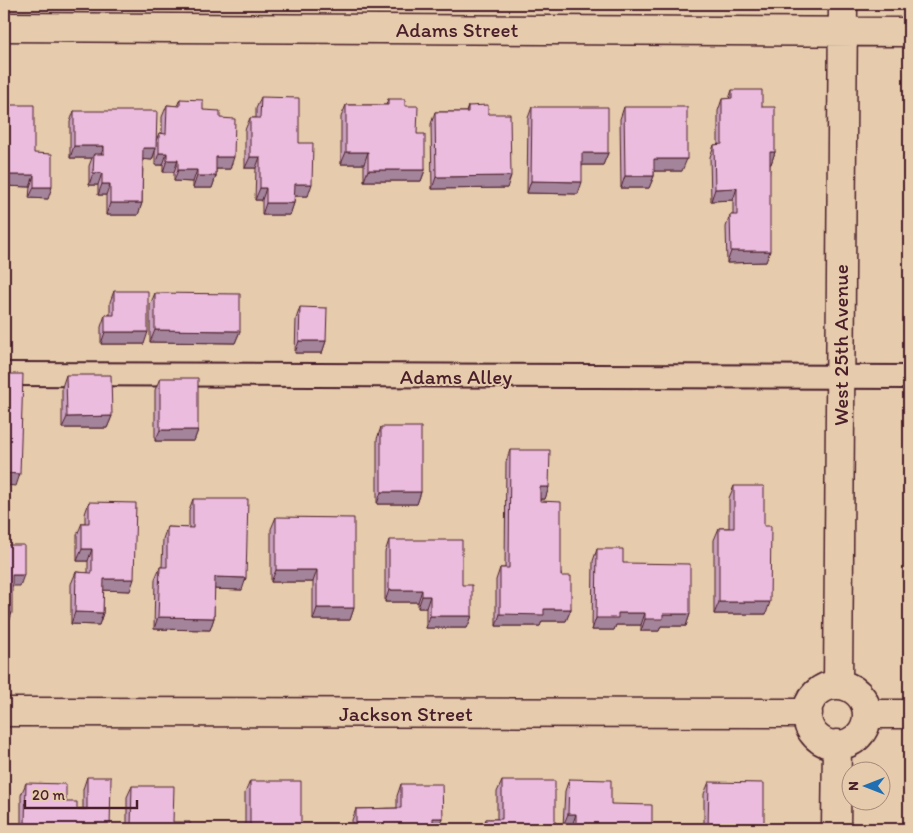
<svg xmlns="http://www.w3.org/2000/svg" width="913" height="833" font-family="Itim,sans-serif">
	<style>
		.lines { fill: none; stroke-linecap: round; stroke-linejoin: round }
		.lane-casing { stroke: #4a1f2b; stroke-width: 26 }
		.street-casing { stroke: #4a1f2b; stroke-width: 31 }
		.lane { stroke: #e6ccad; stroke-width: 22 }
		.street { stroke: #e6ccad; stroke-width: 28 }
		.wall { fill: #caa2be; stroke: #4a1f2b }
		.shaded-wall { fill: #a4849b; stroke: #4a1f2b }
		.building { fill: #ebbcdd; stroke: #4a1f2b }
		.labels { text-anchor: middle; dominant-baseline: central; stroke-width: 4; stroke-linejoin: round; paint-order: stroke }
		.street-label { font-size: 21px; fill: #4a1f2b; stroke: #e6ccad }
	</style>
	<rect width="100%" height="100%" fill="#e6ccad"/>
	<filter id="ink" filterUnits="userSpaceOnUse"><feTurbulence type="fractalNoise" baseFrequency=".02" numOctaves="2"/><feDisplacementMap in="SourceGraphic" scale="10" xChannelSelector="R" yChannelSelector="G"/><feConvolveMatrix kernelMatrix="1 2 1 2 8 2 1 2 1" color-interpolation-filters="sRGB"/></filter>
	<g filter="url(#ink)">
		<g class="lines">
			<defs>
				<path id="lane" d="M4 374 909 377"/>
				<path id="street" d="M4 27 909 32
					M838 685 843 4
					M807 715a30 30 0 1 1 60 0a30 30 0 1 1-60 0Z
					M4 712 808 713
					M867 714H909
					M836 829 837 744"/>
			</defs>
			<use href="#lane" class="lane-casing"/>
			<use href="#street" class="street-casing"/>
			<use href="#lane" class="lane"/>
			<use href="#street" class="street"/>
		</g>
		<path class="wall" d="M732 90 762 107 775 152 771 164H770L766 262 727 263 726 227 730 215H733V200L711 201 710 157 714 145H718V111L722 99H729Z
			M261 97 299 143 308 196H295L294 203 290 215H262V200H255L256 168H245V130L250 118H256V109Z
			M180 99 220 118 230 169H216V176L212 188H193V182L174 181V172H163V165H155V151L152 160 143 159 142 203 138 215H106V195H98V185H89V166L92 158H70V122L74 111 156 141 159 133H162V117L167 105 177 106Z
			M388 99 405 106 417 134 425 170 421 181H364V164H341V117L346 105H386Z
			M8 105 34 153 48 199 29 198 30 187 4 186V110H6Z
			M468 106 488 114 507 188 432 189 431 124 435 112H466Z
			M532 107 608 153 603 165H582L578 194 527 193 528 118Z
			M624 107 682 171H654V176L649 188H621L620 119Z
			M909 108V192H906L908 112Z
			M909 217V249H906V226Z
			M114 291 144 344H101V327L105 315H110V302Z
			M155 293 240 331 235 343 150 342V305Z
			M300 307 326 341 322 353H295L296 319Z
			M66 375 112 416 107 428H62V387Z
			M160 378 198 430 194 441H155V390Z
			M381 427 421 492 417 504H377V439Z
			M510 450 549 487 545 499H540V501L571 609 566 621H542L540 626H496V580L500 568H505L506 462Z
			M734 486 764 526 766 614H714V540L719 528H729V498Z
			M193 499 242 590 214 589V618L210 630 154 629 155 579 160 567H162L163 539 167 527 189 528V510Z
			M89 502 130 591 103 590V613L99 625 71 624V584L76 572 88 573V561H77V535L82 523H85V514Z
			M276 517 354 608 350 620H313V582H271V529Z
			M389 540 462 585 472 616 467 628H426V608H418V602H385V552Z
			M597 549 623 563 690 614 686 626H661L659 631H641V625H616L614 630H592L593 561Z
			M87 777 110 829H21V795L26 783 66 802 77 809H83V789Z
			M569 779 611 804 652 829H572V826H563L565 791Z
			M250 781 301 826 324 829H245V793Z
			M502 781 555 829H482L486 819H497V792Z
			M709 782 764 829H704V794Z
			M401 784 443 818 439 829H352V820L356 809 397 808V796Z
			M132 786 173 822 190 829H127V797Z"/>
		<path class="shaded-wall" d="M74 146H104L100 158 94 154 92 158H70Z
			M143 148H156L152 160 139 159Z
			M346 152H368L364 164H341Z
			M770 152H775L771 164H765Z
			M159 153H167L163 165H155Z
			M582 153H608L603 165H578Z
			M216 157H234L230 169H212Z
			M250 157H260L256 168H245Z
			M654 159H687L682 171H649Z
			M4 160H8L4 172Z
			M167 160H178L174 172H163Z
			M178 170H197L193 182 174 181Z
			M368 170H425L421 181H364Z
			M93 173H102L98 185H89Z
			M8 175H34L30 187 4 186Z
			M197 176H216L212 188H193Z
			M511 176 507 188 432 189 436 177Z
			M625 176H654L649 188H621Z
			M531 181 582 182 578 194 527 193Z
			M102 184H110L106 195H98Z
			M295 184H312L308 196H291Z
			M909 184V192H906Z
			M34 187H52L48 199 29 198Z
			M260 188H266L262 200H255Z
			M737 188 733 200 711 201 715 189Z
			M110 203H142L138 215H106Z
			M266 203H294L290 215H262Z
			M909 239V249H906Z
			M731 251H770L766 262 727 263Z
			M155 330 240 331 235 343 150 342Z
			M105 332H148L144 344H101Z
			M299 341H326L322 353H295Z
			M112 416 107 428H62L67 417Z
			M160 430H198L194 441H155Z
			M4 473 20 474 16 486 4 485Z
			M540 487H549L545 499H536Z
			M381 492H421L417 504H377Z
			M82 549H92L88 561H77Z
			M276 570H317L313 582H271Z
			M12 575H24L20 586H8Z
			M215 577 246 578 242 590 210 589Z
			M104 579H134L130 591 99 590Z
			M389 590H422L418 602H385Z
			M422 596H430L426 608H418Z
			M719 602H770L766 614H714Z
			M317 608H354L350 620H313Z
			M544 609H571L566 621H542L540 626H496L500 614Z
			M75 612 103 613 99 625 71 624Z
			M4 613H12L8 625H4Z
			M618 613H645L641 625H616L614 630H592L596 618Z
			M663 614H690L686 626H661L659 631H641L645 619Z
			M430 616H472L467 628H426Z
			M158 617 214 618 210 630 154 629Z
			M568 814H576L572 826H563Z
			M433 818H443L439 829H429Z
			M25 823 31 824 29 829H23Z
			M131 827 143 828 142 829H130Z"/>
		<path class="building" d="M732 90H762V107H775V152H770V251H731L730 215H737V188L715 189 714 145 722 144V99L732 98Z
			M261 97 299 98V143H313L312 184H295L294 203H266V188H260V157H250V118H260Z
			M180 99 203 100V110L220 111V118L235 119 234 157H216V176H197V170H178V160H167V153H159V133L166 134 167 105 180 106Z
			M388 99H405V106H418L417 134H425V170H368V152H346V105H388Z
			M8 105H34V153L52 154V187H34V175H8V160H4V110H8Z
			M488 105V114H510L511 176 436 177 435 112H468V106Z
			M532 107H608V153H582V182L531 181Z
			M624 107H687V159H654V176H625Z
			M74 111H157L156 148H143L142 203H110V184H102V173H93L94 154H104V146H74Z
			M114 291H148V332H105V315H114Z
			M155 293 240 294V331L155 330Z
			M300 307 327 308 326 341H299Z
			M4 374H23L20 474 4 473Z
			M66 375H111L112 416 67 417Z
			M160 378H198V430H160Z
			M381 427H421V492H381Z
			M510 450H550L549 487H540V501L561 502V576H571V609H544V615L500 614V568H509Z
			M734 486H764V526H771L770 602H719V528H734Z
			M193 499H248L246 578 215 577 214 618 158 617 160 567H167V527L193 528Z
			M4 501H5L6 545H24V575H12V613H4Z
			M89 502 136 503 134 579H104L103 613 75 612 76 572 92 573V549H82V523H89Z
			M276 517 354 518V608H317V570H276Z
			M389 540H462V585H472V616H430V596H422V590H389Z
			M597 549H623V563L690 564V614H663V619H645V613H618V618H596Z
			M87 777H111L110 829H31V824L25 823 26 783 66 784V802H77V809H87Z
			M569 779 611 780V804L652 805V829H576V814H568Z
			M250 781H301V826H324V829H250Z
			M502 781H555V829H486V819H502Z
			M709 782 764 783V829H708Z
			M401 784H442L443 818H433V829H356V809L401 808Z
			M132 786H174L173 822H190V829H143V828L131 827Z"/>
	</g>
	<g class="labels">
		<g class="street-label">
			<text x="457" y="29">Adams Street</text>
			<text transform="translate(840 345) rotate(-90)">West 25th Avenue</text>
			<text x="456" y="376">Adams Alley</text>
			<text x="406" y="713">Jackson Street</text>
		</g>
	</g>
	<rect width="913" height="833" fill="none" stroke="#e6ccad" stroke-width="20"/>
	<rect x="10" y="10" width="893" height="813" fill="none" stroke="#4a1f2b" stroke-width="2" filter="url(#ink)"/>
	<g transform="translate(866 786) rotate(270)"><circle r="24" fill="#e6ccad" stroke="#a88779"/>
	<path d="M0-4L9 19L0 12L-9 19Z" fill="#1f6fb2"/>
	<text y="-8" font-size="14" font-weight="bold" text-anchor="middle" fill="#4a1f2b">N</text>
	</g>
	<path d="M25 800v8h112v-8" fill="none" stroke="#4a1f2b" stroke-width="2.5"/>
	<text x="32" y="800" font-size="15" fill="#4a1f2b" stroke="#e6ccad" stroke-width="4" paint-order="stroke">20 m</text>
</svg>
